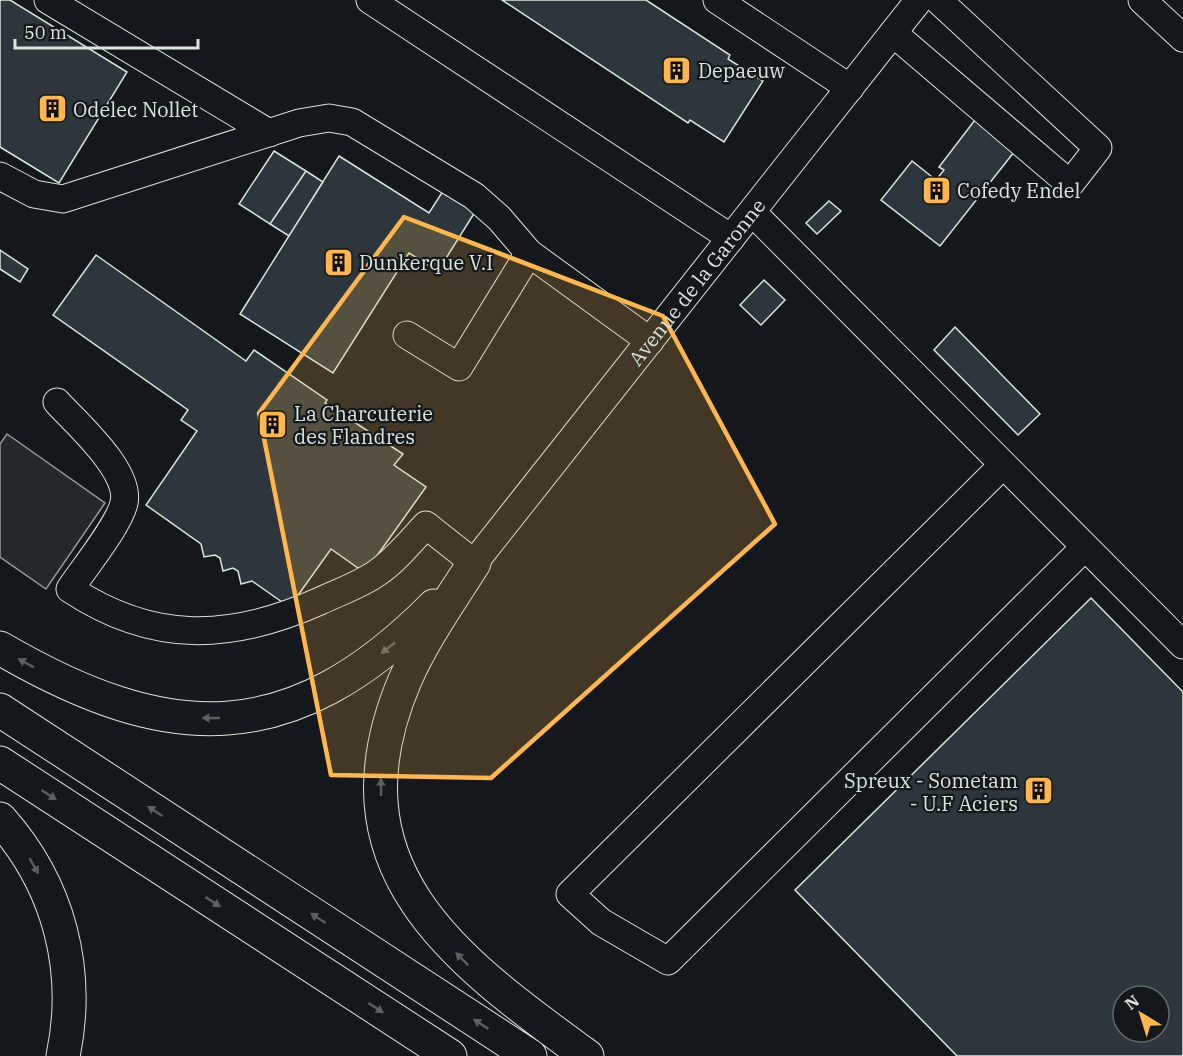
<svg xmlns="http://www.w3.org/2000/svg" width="1183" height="1056" font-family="'IBM Plex Serif',serif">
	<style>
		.parking { fill: #24282b; stroke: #939e99; stroke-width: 1.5 }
		.building { fill: #2c363c; stroke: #d8e6dc; stroke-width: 1.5; fill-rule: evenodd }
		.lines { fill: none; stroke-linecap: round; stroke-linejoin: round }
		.minor-casing { stroke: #d8e6dc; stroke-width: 29 }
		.highway-casing { stroke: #d8e6dc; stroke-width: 35 }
		.minor { stroke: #14181c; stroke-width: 27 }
		.highway { stroke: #14181c; stroke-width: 33 }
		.oneway { fill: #59605f }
		.marked { fill: #ffb74d; fill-opacity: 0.2; stroke: #ffb74d; stroke-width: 4.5; stroke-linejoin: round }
		.labels { text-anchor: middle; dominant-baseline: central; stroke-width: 4.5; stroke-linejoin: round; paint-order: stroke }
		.poi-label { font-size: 20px; fill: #d8e6dc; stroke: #14181c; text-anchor: start }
		.street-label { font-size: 20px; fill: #d8e6dc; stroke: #14181c }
	</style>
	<rect width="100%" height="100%" fill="#14181c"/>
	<path class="parking" d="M7 434 105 503 46 589 0 557V444Z"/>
	<path class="building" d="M0 0H10L127 72 59 183 0 147Z
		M502 0H646L730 55 728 59 763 81 724 142 690 120 688 123Z
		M978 116 1018 147 940 246 881 200 912 161 936 180 944 170 939 167Z
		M274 151 306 171 270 224 239 204Z
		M339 156 429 213 443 191 475 212 438 271 409 253 333 373 240 314Z
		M306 171 323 182 289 236 270 224Z
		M829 201 841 211 817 234 806 223Z
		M0 250 28 269 20 282 0 269Z
		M96 255 246 361 254 350 327 400 325 403 403 454 394 465 426 487 369 567 358 568 331 549 296 598 282 602 252 581 241 584 238 571 233 568 223 571 220 558 215 555 204 557 201 544 146 505 197 431 181 420 188 410 53 315Z
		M764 280 785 300 761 325 740 305Z
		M955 327 1040 414 1018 435 934 350Z
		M1091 598 1183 692V1056H957L795 890ZM1123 996H1159V1032H1123Z"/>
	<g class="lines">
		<defs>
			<g id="minor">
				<path d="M48 0 269 133"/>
				<path d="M370 0 731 238"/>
				<path d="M717 0 850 88"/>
				<path d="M1142 0 1183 38"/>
				<path d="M893 33 1070 184 1098 148 938 0"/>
				<path d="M0 176 34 194 63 199 299 123 329 118 352 122 474 196 499 218 529 253 650 341"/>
				<path d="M752 212 1183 645"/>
				<path d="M407 335 459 367 529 253"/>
				<path id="s1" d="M57 402C77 424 131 471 124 503 119 525 84 568 70 589 153 644 231 641 320 601 339 592 360 585 377 573 396 560 411 541 426 525L474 563 919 0"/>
				<path d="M1003 465 570 894 601 922 668 961 1085 547"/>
			</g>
			<path id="highway" d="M474 563C450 601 423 639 405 680 326 866 452 958 587 1056
				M0 648C170 747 291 750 434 606
				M0 710 530 1056
				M0 763 450 1056
				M0 819C59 885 81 970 63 1056"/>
		</defs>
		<use href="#minor" class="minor-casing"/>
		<use href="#highway" class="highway-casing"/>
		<use href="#minor" class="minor"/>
		<use href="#highway" class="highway"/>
	</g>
	<defs><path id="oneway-solid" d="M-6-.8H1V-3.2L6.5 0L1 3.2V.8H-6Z" transform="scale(1.5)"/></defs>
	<g class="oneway">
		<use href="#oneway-solid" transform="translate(388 648) rotate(142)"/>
		<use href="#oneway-solid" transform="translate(26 663) rotate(-151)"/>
		<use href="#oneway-solid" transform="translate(211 718) rotate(-180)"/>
		<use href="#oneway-solid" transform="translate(381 787) rotate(-91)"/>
		<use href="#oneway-solid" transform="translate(49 795) rotate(33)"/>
		<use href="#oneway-solid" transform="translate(155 811) rotate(-147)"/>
		<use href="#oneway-solid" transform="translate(34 866) rotate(60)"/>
		<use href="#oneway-solid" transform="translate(213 902) rotate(33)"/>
		<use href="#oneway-solid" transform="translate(318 918) rotate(-147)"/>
		<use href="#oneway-solid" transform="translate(462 959) rotate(-135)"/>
		<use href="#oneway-solid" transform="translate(376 1008) rotate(33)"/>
		<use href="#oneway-solid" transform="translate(481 1024) rotate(-147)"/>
	</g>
	<path class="marked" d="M404 217 663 316 775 524 491 778 331 775 259 413Z"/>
	<defs>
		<symbol id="building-square" viewBox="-11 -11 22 22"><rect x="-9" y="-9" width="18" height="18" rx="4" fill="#ffb74d" stroke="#14181c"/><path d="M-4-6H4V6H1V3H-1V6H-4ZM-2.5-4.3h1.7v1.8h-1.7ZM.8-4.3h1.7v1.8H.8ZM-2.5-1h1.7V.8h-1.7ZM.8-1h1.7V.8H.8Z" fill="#111"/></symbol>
	</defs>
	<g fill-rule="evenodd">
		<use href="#building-square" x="660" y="54" width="33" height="33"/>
		<use href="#building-square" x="36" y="92" width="33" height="33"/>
		<use href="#building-square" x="920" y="174" width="33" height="33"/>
		<use href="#building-square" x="322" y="246" width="33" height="33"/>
		<use href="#building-square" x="256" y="408" width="33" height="33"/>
		<use href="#building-square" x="1022" y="774" width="33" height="33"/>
	</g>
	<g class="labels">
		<g class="poi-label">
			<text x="698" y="70">Depaeuw</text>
			<text x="73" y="109">Odelec Nollet</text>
			<text x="957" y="190">Cofedy Endel</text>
			<text x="359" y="262">Dunkerque V.I</text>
			<text x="294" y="413">La Charcuterie<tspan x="294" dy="23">des Flandres</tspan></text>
			<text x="1018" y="780" text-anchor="end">Spreux - Sometam<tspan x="1018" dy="23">- U.F Aciers</tspan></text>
		</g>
		<g class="street-label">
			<text stroke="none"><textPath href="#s1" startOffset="1042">Avenue de la Garonne</textPath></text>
		</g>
	</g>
	<g transform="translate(1141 1014) rotate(322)"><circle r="28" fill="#14181c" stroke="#626a69" stroke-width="1.5"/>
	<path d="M0-4.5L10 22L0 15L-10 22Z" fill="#ffb74d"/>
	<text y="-9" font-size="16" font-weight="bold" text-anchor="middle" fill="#d8e6dc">N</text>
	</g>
	<path d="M15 39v9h183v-9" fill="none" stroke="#d8e6dc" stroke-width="3"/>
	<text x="24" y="39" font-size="18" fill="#d8e6dc" stroke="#14181c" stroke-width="4.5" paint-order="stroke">50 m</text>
</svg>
